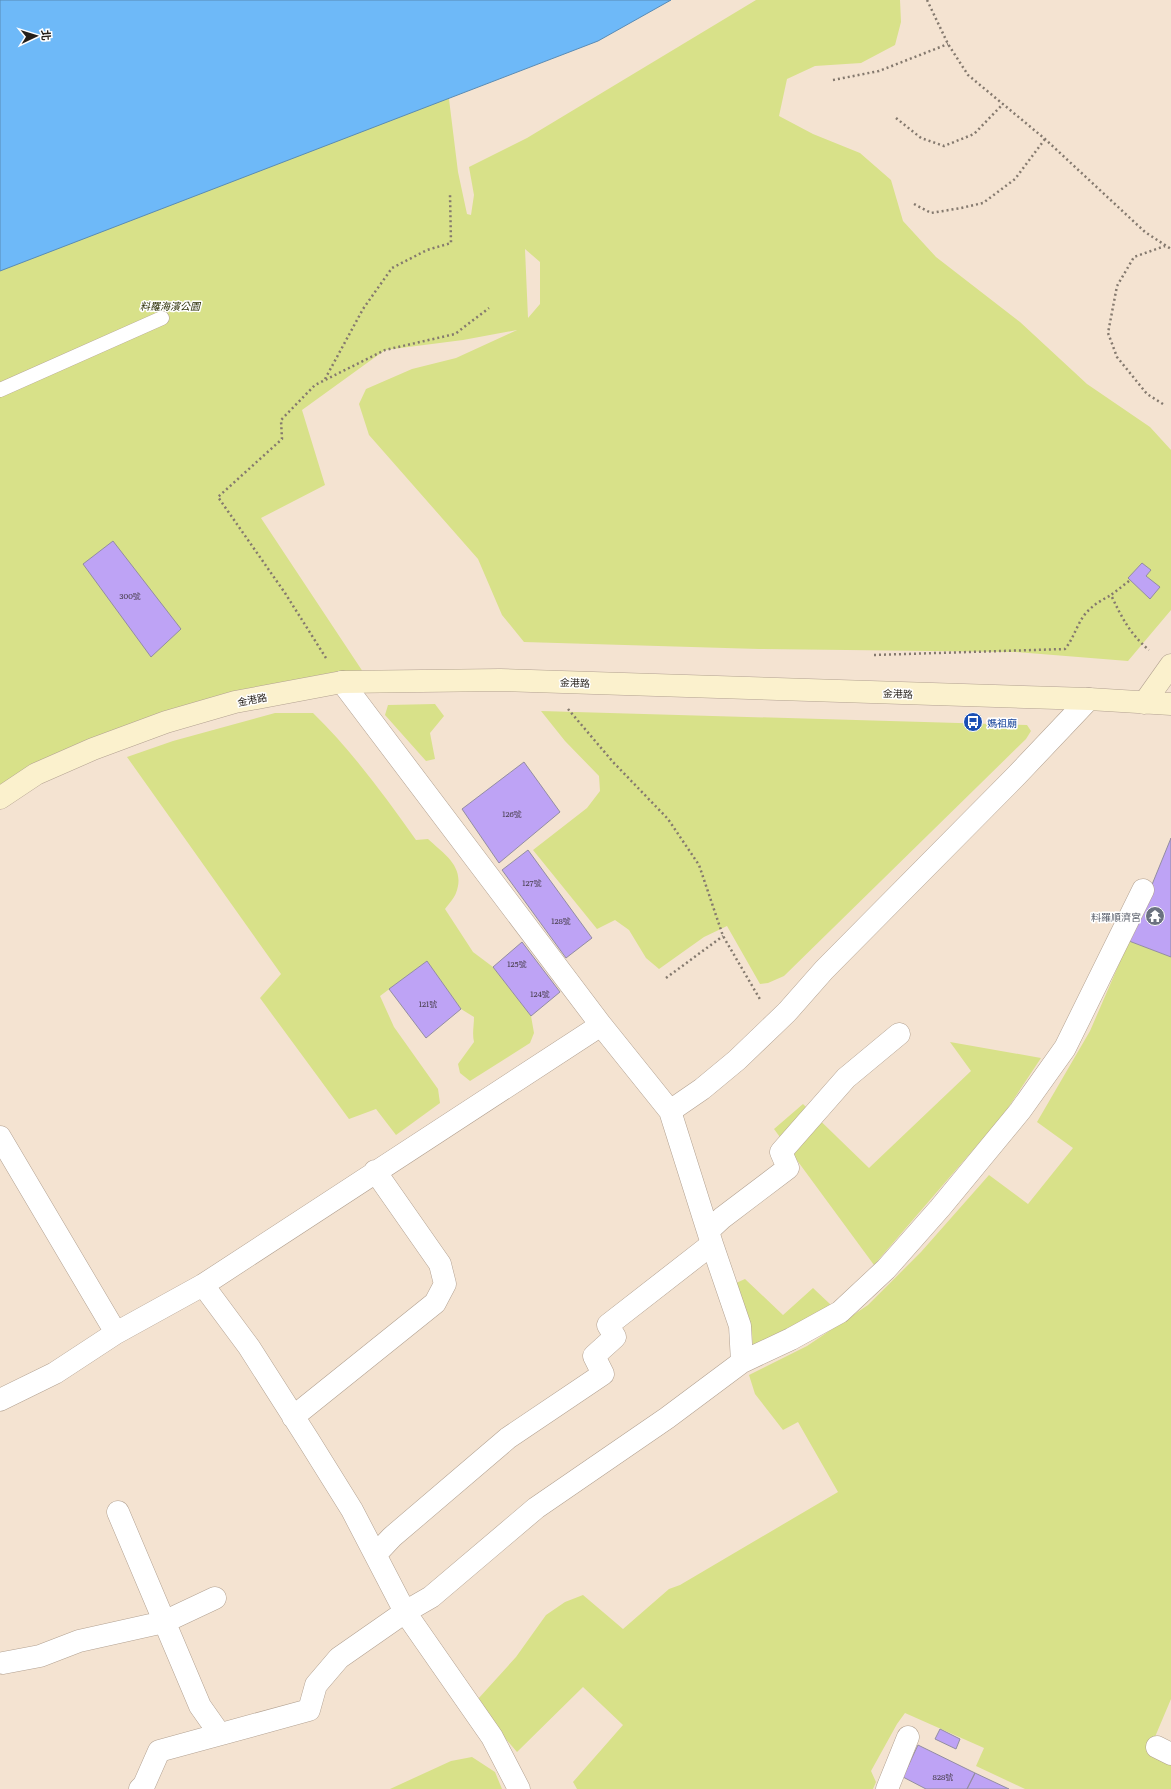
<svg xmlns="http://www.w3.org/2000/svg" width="1171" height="1789" font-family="Literata,'Noto Sans TC',serif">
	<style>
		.green { fill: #d8e189; fill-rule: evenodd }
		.water { fill: #6eb9f8; stroke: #588bb5 }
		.building { fill: #bea3f5; stroke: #938da1 }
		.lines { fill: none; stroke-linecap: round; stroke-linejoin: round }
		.lane-casing { stroke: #b2a191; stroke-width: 15 }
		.street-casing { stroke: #b2a191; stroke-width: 23 }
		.secondary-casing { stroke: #b2a191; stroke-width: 23 }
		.path { stroke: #84796e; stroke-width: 2.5; stroke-dasharray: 2 3; stroke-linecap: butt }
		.lane { stroke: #fff; stroke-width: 14 }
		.street { stroke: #fff; stroke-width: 22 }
		.secondary { stroke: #fbf1cd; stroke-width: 22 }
		.labels { text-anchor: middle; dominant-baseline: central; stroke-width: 3; stroke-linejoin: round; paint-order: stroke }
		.number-label { font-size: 8px; fill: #4b4050 }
		.park-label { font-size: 10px; font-style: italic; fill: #292c03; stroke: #fff }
		.street-label { font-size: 10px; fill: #251f19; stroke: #fff }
		.transit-label { font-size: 10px; fill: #164399; stroke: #fff; text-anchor: start }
		.worship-label { font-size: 10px; fill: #5b616d; stroke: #fff; text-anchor: end }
	</style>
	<rect width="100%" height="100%" fill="#f4e3d1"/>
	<path class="green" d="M756 0H900L901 22 895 45 861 63 815 66 787 79 779 116 813 134 860 153 891 180 903 221 936 257 1020 322 1087 384 1150 427 1171 450V610L1128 661 1016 652 759 649 524 642 502 615 478 559 369 435 359 404 366 389 412 369 456 358 517 330 463 340 385 350 302 410 325 485 261 518 369 681 235 702 0 798V193L438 10 458 172 467 214 471 215 474 195 469 167 527 138ZM525 249 540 262V304L528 318Z
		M435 704 444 716 430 733 435 759 426 761 385 715 388 705Z
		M541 711 1027 725 1031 731 1026 739 784 976 768 983 760 984 727 926 704 937 659 969 646 958 629 930 615 920 597 929 533 850 587 808 600 791 599 776 565 741Z
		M275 713H313C352 751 384 795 416 840L428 839C444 854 466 867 456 893 454 898 449 904 445 909L473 952 493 967 531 1016 534 1033 530 1043 470 1081 460 1073 458 1064 474 1042C472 1033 474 1026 474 1017L461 1009 427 961 380 996 394 1027 438 1089 440 1103 396 1135 376 1109 349 1119 260 998 281 974 127 757 173 741Z
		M1129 941 1171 957V1699L1149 1751 1171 1765V1789H1025L976 1766 984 1748 905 1713 897 1724 871 1771 876 1782 873 1789H577L573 1782 623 1725 583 1687 517 1752 504 1737 478 1699 516 1657 546 1615 565 1602 583 1595 623 1629 669 1589 680 1585 838 1492 798 1422 783 1430 755 1394 749 1375 807 1346 868 1305 921 1252 989 1175 1028 1204 1073 1148 1037 1122 1090 1031Z
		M950 1042 1041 1058 1004 1114 874 1265 774 1129 803 1104 869 1168 971 1071Z
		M745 1279 783 1315 813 1288 831 1305 753 1349 752 1333 736 1283Z
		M472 1757 495 1772 502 1789H390L451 1761Z"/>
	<path class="water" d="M0 0H671L598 41 0 271Z"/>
	<path class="building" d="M113 541 181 629 151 657 83 564Z
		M1142 563 1151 570 1146 576 1160 587 1150 599 1128 578Z
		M524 762 560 812 499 863 462 809Z
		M1171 838V957L1129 941Z
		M528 850 592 938 566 958 502 870Z
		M522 942 560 992 531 1016 493 967Z
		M427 961 461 1009 426 1038 389 989Z
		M940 1729 960 1739 956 1749 935 1739Z
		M918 1745 975 1773 967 1789H926L903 1777Z
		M975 1773 1009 1789H967Z"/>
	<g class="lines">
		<defs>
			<path id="lane" d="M0 390 162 318"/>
			<path id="street" d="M601 1025 670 1111 702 1089 737 1060 787 1012 824 970 1017 775 1089 699
				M0 1137 116 1333 203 1285 601 1025 342 682
				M708 1231 722 1218 788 1168 781 1152 846 1078 899 1034
				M203 1285 249 1347 309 1441 352 1510 405 1612 492 1737 519 1789
				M742 1362 791 1339 840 1312 886 1269 940 1208 1020 1111 1065 1048 1143 890
				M0 1400 55 1373 116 1333
				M293 1417 435 1303 445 1284 440 1264 375 1171
				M118 1512 200 1706 219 1733
				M376 1554 392 1537 508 1438 603 1374 594 1356 615 1337 608 1325 712 1244
				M3 1663 40 1656 79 1641 164 1622 215 1598
				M1157 1747 1171 1754
				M140 1789 144 1785 159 1751 309 1710 316 1685 339 1658 405 1612 431 1597 536 1508 667 1418 742 1362 740 1326 712 1244 670 1111
				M887 1789 908 1737"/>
			<path id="secondary" d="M1144 703 1171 665
				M0 798 36 774 93 749 166 722 235 702 342 682 500 680 1089 699 1171 704"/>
		</defs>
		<use href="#lane" class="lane-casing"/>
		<use href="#street" class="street-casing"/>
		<use href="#secondary" class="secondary-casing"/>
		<path class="path" d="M927 0 948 44 968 75 1045 139 1145 232 1171 249
			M833 80 879 71 948 44
			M896 118 921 138 944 146 974 134 1003 104
			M914 204 931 213 961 208 983 203 1015 179 1045 139
			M325 379 363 309 392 268 427 250 451 243 450 194
			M1163 404 1147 394 1117 357 1108 333 1117 286 1134 257 1165 246
			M1129 581 1111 595C1122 618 1130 634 1149 650
			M874 655 1065 649C1075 637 1078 619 1090 609 1096 603 1104 599 1111 595
			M326 658 285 593 218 497 282 439 281 420 315 385 385 350 455 334 489 308
			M568 709 613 762 668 819 699 865 723 936 761 1001
			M666 978 723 936"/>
		<use href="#lane" class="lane"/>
		<use href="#street" class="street"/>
		<use href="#secondary" class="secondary"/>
	</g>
	<defs>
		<symbol id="bus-disc" viewBox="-11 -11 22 22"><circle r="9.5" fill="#1a4fb4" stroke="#fff"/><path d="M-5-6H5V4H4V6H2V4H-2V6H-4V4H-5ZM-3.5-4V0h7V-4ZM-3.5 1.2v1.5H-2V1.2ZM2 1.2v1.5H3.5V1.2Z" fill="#fff"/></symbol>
		<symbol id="temple-disc" viewBox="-11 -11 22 22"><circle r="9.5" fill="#6b7280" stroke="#fff"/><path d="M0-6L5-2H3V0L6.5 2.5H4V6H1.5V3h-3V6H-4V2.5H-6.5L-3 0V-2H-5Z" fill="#fff"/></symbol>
	</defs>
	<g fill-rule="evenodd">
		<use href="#bus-disc" x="962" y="711" width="22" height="22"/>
		<use href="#temple-disc" x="1144" y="905" width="22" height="22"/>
	</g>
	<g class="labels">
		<g class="number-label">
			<text x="130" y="595">300號</text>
			<text x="512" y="813">126號</text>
			<text x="532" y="882">127號</text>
			<text x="561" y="920">128號</text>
			<text x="517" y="963">125號</text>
			<text x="540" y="993">124號</text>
			<text x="428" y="1003">121號</text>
			<text x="943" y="1776">828號</text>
		</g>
		<g class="park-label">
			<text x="170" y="305">料羅海濱公園</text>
		</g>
		<g class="street-label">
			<text transform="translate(575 682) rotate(2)">金港路</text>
			<text transform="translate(898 693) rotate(2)">金港路</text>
			<text transform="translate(252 699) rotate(-11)">金港路</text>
		</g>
		<g class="transit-label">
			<text x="987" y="722">媽祖廟</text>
		</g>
		<g class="worship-label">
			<text x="1141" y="916">料羅順濟宮</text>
		</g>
	</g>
	<g transform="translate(36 36) rotate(86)" stroke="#ffffff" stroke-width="3" paint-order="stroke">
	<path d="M0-3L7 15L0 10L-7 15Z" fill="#251f19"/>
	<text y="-6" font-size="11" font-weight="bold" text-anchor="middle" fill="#251f19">北</text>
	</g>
</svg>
